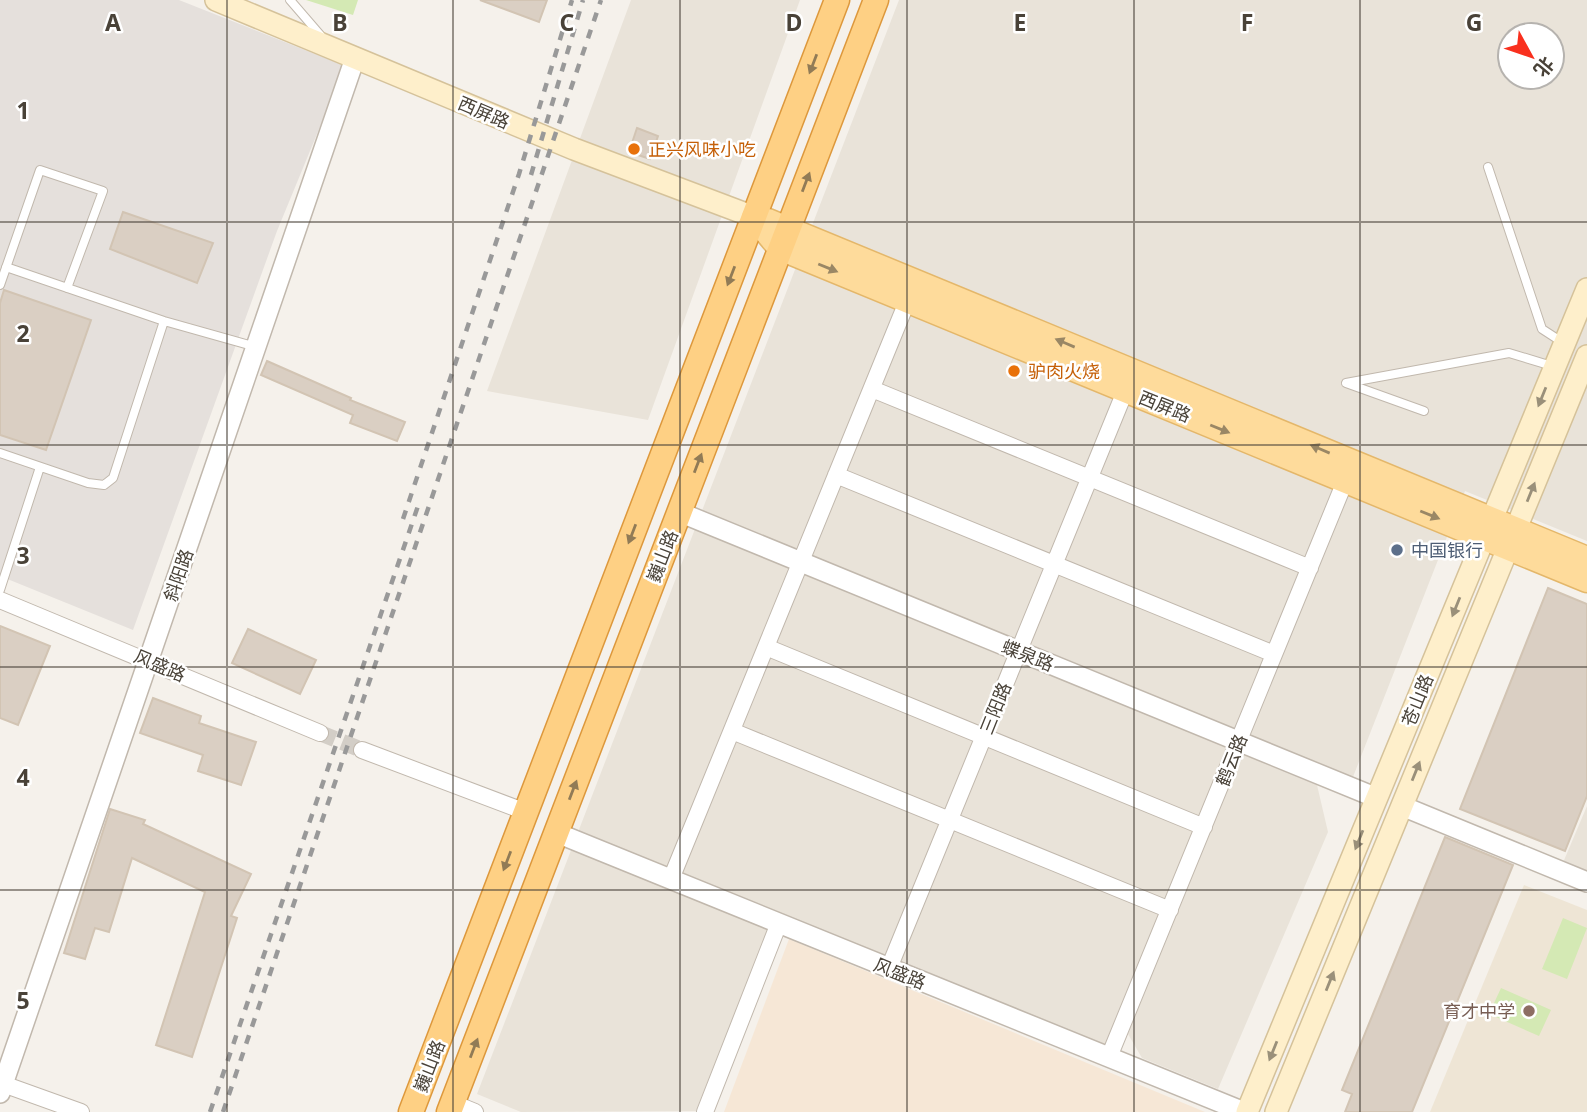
<svg xmlns="http://www.w3.org/2000/svg" width="1587" height="1112" font-family="'Noto Sans','Noto Sans SC',sans-serif">
	<style>
		.residential { fill: #e9e3d9; fill-rule: evenodd }
		.commercial { fill: #f6e7d6 }
		.industrial { fill: #e5e0dc }
		.education { fill: #eee5d5 }
		.green { fill: #d4e9b4 }
		.building { fill: #dacfc3; stroke: #d2c4b3; stroke-width: 2 }
		.lines { fill: none; stroke-linecap: round; stroke-linejoin: round }
		.minor-tunnel { stroke: #d3cec7; stroke-width: 16; stroke-dasharray: 16 8; stroke-linecap: butt }
		.service-casing { stroke: #c1b8ad; stroke-width: 10 }
		.minor-casing { stroke: #c1b8ad; stroke-width: 18 }
		.tertiary-casing { stroke: #c1b8ad; stroke-width: 22 }
		.secondary-casing { stroke: #d5c29a; stroke-width: 24 }
		.primary-casing { stroke: #e4b76a; stroke-width: 27 }
		.trunk-casing { stroke: #dd983c; stroke-width: 27 }
		.service { stroke: #fff; stroke-width: 8 }
		.minor { stroke: #fff; stroke-width: 16 }
		.tertiary { stroke: #fff; stroke-width: 19 }
		.secondary { stroke: #feefcb; stroke-width: 21 }
		.primary { stroke: #fedb9b; stroke-width: 24 }
		.trunk { stroke: #fed084; stroke-width: 24 }
		.rail { stroke: #999; stroke-width: 4.5; stroke-dasharray: 9 9; stroke-linecap: butt }
		.oneway { fill: #917b56 }
		.oneway2 { fill: #9a8765 }
		.oneway3 { fill: #9a907a }
		.grid { fill: none; stroke: #494238; stroke-width: 2; stroke-opacity: 0.55 }
		.food-dot { fill: #e8710a; stroke: #fff; stroke-width: 2.5 }
		.service-dot { fill: #5c6f8a; stroke: #fff; stroke-width: 2.5 }
		.education-dot { fill: #8d6e63; stroke: #fff; stroke-width: 2.5 }
		.labels { text-anchor: middle; dominant-baseline: central; stroke-width: 5; stroke-linejoin: round; paint-order: stroke }
		.street-label { font-size: 18px; fill: #494238; stroke: #fff }
		.food-label { font-size: 18px; fill: #c56008; stroke: #fff; text-anchor: start }
		.service-label { font-size: 18px; fill: #4e5e75; stroke: #fff; text-anchor: start }
		.education-label { font-size: 18px; fill: #785e54; stroke: #fff; text-anchor: end }
		.grid-label { font-size: 23px; text-anchor: middle; font-weight: bold; fill: #494238; stroke: #fff; stroke-width: 5; stroke-linejoin: round; paint-order: stroke }
	</style>
	<rect width="100%" height="100%" fill="#f5f1eb"/>
	<path class="residential" d="M631 0H800L648 420 487 391Z
		M899 0H1587V541L1465 491 1351 782 1242 753 1317 785 1328 832 1218 1089 1142 1058 1128 1034 1158 959 1117 1057 774 914 696 1111 521 1112 477 1094ZM1510 35H1552V77H1510Z
		M1587 806V876L1562 865Z"/>
	<path class="commercial" d="M789 939 1205 1112H724Z"/>
	<path class="industrial" d="M0 0H179L345 66 277 231 133 630 0 576Z"/>
	<path class="education" d="M1524 885 1587 910V1112H1430Z"/>
	<path class="green" d="M306 0H358L353 15Z
		M1563 918 1587 928 1567 979 1542 969Z
		M1501 988 1551 1010 1539 1036 1489 1014Z"/>
	<path class="building" d="M480 0H547L539 22Z
		M637 128 658 136 650 159 629 152Z
		M123 212 213 243 197 283 110 249Z
		M4 290 91 320 46 450 0 435V303Z
		M267 361 351 398 350 400 405 422 397 441 350 423 353 415 261 375Z
		M1548 588 1587 604V796L1565 851 1460 809Z
		M0 626 50 646 18 725 0 718Z
		M248 629 316 660 300 694 232 663Z
		M153 698 201 716 199 723 256 742 241 785 198 771 203 755 140 733Z
		M110 809 145 820 143 824 251 874 231 916 237 918 192 1057 156 1045 205 892 132 858 109 932 95 928 85 959 64 953Z
		M1445 837 1513 865 1412 1112H1345L1352 1094 1342 1090Z"/>
	<g class="lines">
		<path class="minor-tunnel" d="M320 733 362 750"/>
		<defs>
			<path id="service" d="M290 0 322 37
				M1488 167 1542 329 1562 342
				M6 267 164 321 256 347
				M0 285 40 170 103 191 67 288
				M1424 411 1346 383 1509 353 1552 366
				M0 453 88 483 104 485 113 478 164 321
				M0 590 40 467"/>
			<path id="minor" d="M872 389 1310 568
				M836 475 1274 654
				M0 600 320 733
				M766 647 1204 827
				M732 731 1170 910
				M362 750 526 812
				M671 879 911 292
				M889 968 1128 384
				M1109 1057 1348 474
				M3 1084 81 1112
				M453 1103 475 1112
				M705 1112 779 923"/>
			<path id="tertiary" d="M679 512 1377 798
				M1402 806 1587 882
				M557 833 1244 1112
				M0 1093 355 58"/>
			<path id="secondary" d="M216 0 574 149 754 217
				M1247 1112 1587 289
				M1276 1112 1587 356"/>
			<path id="primary" d="M754 217 780 248 1587 580
				M768 221 1587 559"/>
			<path id="trunk" d="M411 1112 837 0
				M449 1112 876 0"/>
		</defs>
		<use href="#service" class="service-casing"/>
		<use href="#minor" class="minor-casing"/>
		<use href="#tertiary" class="tertiary-casing"/>
		<use href="#secondary" class="secondary-casing"/>
		<use href="#primary" class="primary-casing"/>
		<use href="#trunk" class="trunk-casing"/>
		<use href="#service" class="service"/>
		<use href="#minor" class="minor"/>
		<use href="#tertiary" class="tertiary"/>
		<use href="#secondary" class="secondary"/>
		<use href="#primary" class="primary"/>
		<use href="#trunk" class="trunk"/>
		<path class="rail" d="M531 175 583 0
			M403 519 519 174 572 0
			M210 1112 418 506
			M223 1112 601 0"/>
	</g>
	<defs><path id="oneway-solid" d="M-6-.8H1V-3.2L6.5 0L1 3.2V.8H-6Z" transform="scale(1.75)"/></defs>
	<g class="oneway">
		<use href="#oneway-solid" transform="translate(813 64) rotate(111)"/>
		<use href="#oneway-solid" transform="translate(806 182) rotate(-69)"/>
		<use href="#oneway-solid" transform="translate(731 276) rotate(111)"/>
		<use href="#oneway-solid" transform="translate(698 463) rotate(-69)"/>
		<use href="#oneway-solid" transform="translate(632 534) rotate(111)"/>
		<use href="#oneway-solid" transform="translate(573 790) rotate(-69)"/>
		<use href="#oneway-solid" transform="translate(507 861) rotate(111)"/>
		<use href="#oneway-solid" transform="translate(474 1048) rotate(-69)"/>
	</g>
	<g class="oneway2">
		<use href="#oneway-solid" transform="translate(828 268) rotate(22)"/>
		<use href="#oneway-solid" transform="translate(1065 343) rotate(-157)"/>
		<use href="#oneway-solid" transform="translate(1220 429) rotate(22)"/>
		<use href="#oneway-solid" transform="translate(1320 449) rotate(-157)"/>
		<use href="#oneway-solid" transform="translate(1430 515) rotate(22)"/>
	</g>
	<g class="oneway3">
		<use href="#oneway-solid" transform="translate(1542 397) rotate(112)"/>
		<use href="#oneway-solid" transform="translate(1531 492) rotate(-68)"/>
		<use href="#oneway-solid" transform="translate(1456 607) rotate(112)"/>
		<use href="#oneway-solid" transform="translate(1416 771) rotate(-68)"/>
		<use href="#oneway-solid" transform="translate(1359 840) rotate(112)"/>
		<use href="#oneway-solid" transform="translate(1330 981) rotate(-68)"/>
		<use href="#oneway-solid" transform="translate(1273 1051) rotate(112)"/>
	</g>
	<path class="grid" d="M227 0V1112M453 0V1112M680 0V1112M907 0V1112M1134 0V1112M1360 0V1112M0 222H1587M0 445H1587M0 667H1587M0 890H1587"/>
	<g class="food-dot">
		<circle cx="634" cy="149" r="7"/>
		<circle cx="1014" cy="371" r="7"/>
	</g>
	<circle class="service-dot" cx="1397" cy="550" r="7"/>
	<circle class="education-dot" cx="1529" cy="1011" r="7"/>
	<g class="labels">
		<g class="street-label">
			<text transform="translate(484 112) rotate(23)">西屏路</text>
			<text transform="translate(1165 406) rotate(22)">西屏路</text>
			<text transform="translate(662 556) rotate(-69)">巍山路</text>
			<text transform="translate(178 575) rotate(-71)">斜阳路</text>
			<text transform="translate(1028 655) rotate(22)">蝶泉路</text>
			<text transform="translate(160 665) rotate(23)">风盛路</text>
			<text transform="translate(1417 700) rotate(-68)">苍山路</text>
			<text transform="translate(995 708) rotate(-68)">三阳路</text>
			<text transform="translate(1231 760) rotate(-68)">鹤云路</text>
			<text transform="translate(900 973) rotate(22)">风盛路</text>
			<text transform="translate(429 1066) rotate(-69)">巍山路</text>
		</g>
		<g class="food-label">
			<text x="648" y="149">正兴风味小吃</text>
			<text x="1028" y="371">驴肉火烧</text>
		</g>
		<g class="service-label">
			<text x="1411" y="550">中国银行</text>
		</g>
		<g class="education-label">
			<text x="1515" y="1011">育才中学</text>
		</g>
	</g>
	<g class="grid-label">
		<text x="113" y="31">A</text>
		<text x="340" y="31">B</text>
		<text x="567" y="31">C</text>
		<text x="794" y="31">D</text>
		<text x="1020" y="31">E</text>
		<text x="1247" y="31">F</text>
		<text x="1474" y="31">G</text>
		<text x="23" y="119">1</text>
		<text x="23" y="342">2</text>
		<text x="23" y="564">3</text>
		<text x="23" y="786">4</text>
		<text x="23" y="1009">5</text>
	</g>
	<g transform="translate(1531 56) rotate(130)"><circle r="33" fill="#ffffff" stroke="#b6b3af" stroke-width="2"/>
	<path d="M0-5L12 26L0 18L-12 26Z" fill="#f9301e"/>
	<text y="-10" font-size="19" font-weight="bold" text-anchor="middle" fill="#494238">北</text>
	</g>
</svg>
